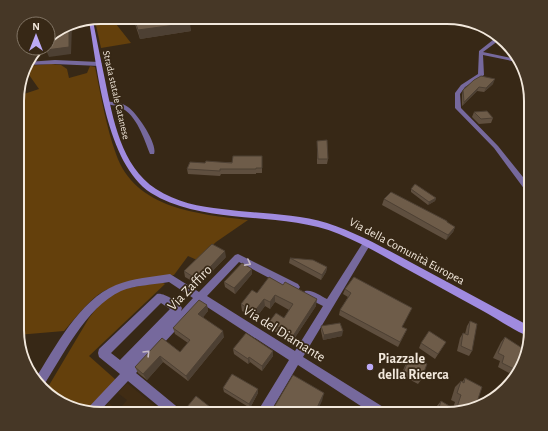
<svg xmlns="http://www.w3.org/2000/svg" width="548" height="431" font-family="'Alegreya Sans',sans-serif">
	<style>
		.built { fill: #402c14 }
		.green { fill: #64400c }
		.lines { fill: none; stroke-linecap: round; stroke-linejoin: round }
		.street { fill: #76699d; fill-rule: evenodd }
		.secondary { fill: #a08bdf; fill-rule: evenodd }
		.wall { fill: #5f4f3f }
		.shaded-wall { fill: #4d4033 }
		.building { fill: #6e5c49; stroke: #4d4033 }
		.oneway { stroke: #c7bcc6 }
		.poi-dot { fill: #bcaaf6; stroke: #372816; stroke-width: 1.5 }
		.labels { text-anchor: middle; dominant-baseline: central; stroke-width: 3.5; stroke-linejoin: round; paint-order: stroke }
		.far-street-label { font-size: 10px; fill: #f2e8dc; stroke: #372816 }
		.street-label { font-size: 12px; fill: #f2e8dc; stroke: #372816 }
		.near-street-label { font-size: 14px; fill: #f2e8dc; stroke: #372816 }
		.near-poi-label { font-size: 14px; font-weight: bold; fill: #f2e8dc; stroke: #372816; text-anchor: start }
		.rim { fill: none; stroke: #f2e8dc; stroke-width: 2 }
	</style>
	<rect width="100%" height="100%" fill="#372816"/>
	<path class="built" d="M127 383 165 414H99L109 403 118 411 127 400 118 393Z"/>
	<path class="green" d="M95 21H124L116 24 131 43 101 48Z
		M51 64 61 65 67 69 69 78 87 73 90 66 95 67C101 96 106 126 116 154 135 209 198 214 248 220L216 242 197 260 188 256 174 275C148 280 115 280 94 298 83 308 74 319 64 331L17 335 18 96 39 89 27 72H24L26 66Z
		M161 282 165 284 89 356 116 380 86 410 46 394 48 387 89 318 100 304 111 295 123 289Z"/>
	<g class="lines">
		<path class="street" d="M498 36 502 38 483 52 520 60 522 63 483 55 484 75 465 87 460 94 461 108 498 146 531 187V195L528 194 494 148 455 108V93L461 85 478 74 479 51Z
			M55 60 99 62 102 64 99 66 55 64 26 65 27 62Z
			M107 101C114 103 122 102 128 107 137 113 158 144 154 154H150C144 139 137 115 120 107 116 105 110 105 105 104L104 103Z
			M367 240 370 241 371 243 370 245 303 357 388 410 390 414H373L298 365 269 414H256L289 360 201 303 136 373 181 410 183 414H168L128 381 97 414 86 410 120 374 99 357 98 353 99 349 157 294C163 292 179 302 182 308L181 311 193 298 169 282C153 285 135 285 121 291 85 308 63 356 42 388L35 379C55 348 79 300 116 285 133 278 152 277 170 274L199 292 235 255 238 254 298 284 300 287 298 290 295 291 292 290 239 262 207 296 295 351 323 306 305 297 303 294 305 291C312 289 321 296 327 299L364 241ZM161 303 170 309 120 360 111 353Z"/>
		<path class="secondary" d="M89 21H93C97 41 101 61 105 80 113 119 121 166 156 189 176 202 200 207 222 209 257 214 293 213 327 223 361 234 393 253 425 270 460 289 496 308 531 327L530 337C514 331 498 319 483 311 456 296 430 282 403 267 382 255 361 243 339 234 304 220 268 220 232 216 205 213 175 208 151 193 106 163 98 72 89 21Z"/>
	</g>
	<path class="wall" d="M188 20 191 31 140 39 134 21Z
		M493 84 484 92 477 91 462 106V95L463 90Z
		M474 112 493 118 491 123 479 124 472 117Z
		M317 141 328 159 327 164H317Z
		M262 161V173H256V174H221L220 176 188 174 187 169 205 163Z
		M411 189 436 198 435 201 428 205 411 192Z
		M384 199 455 227 453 232 446 240 382 205Z
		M531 206V222L523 212 526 207Z
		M226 257 199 285 185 277 184 271Z
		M290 258 327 267 326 272 321 280 289 263Z
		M252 274 235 294 225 287 224 282Z
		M269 277 316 306 292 342 269 328V322L284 318 289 310 275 302 270 309 265 306 255 319 242 311 241 304 257 293Z
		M354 277 402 327 407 329 398 347 339 315 340 310 348 297 343 294 345 289Z
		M207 305 208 311 203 317 224 337 188 381 163 362 147 380 138 373 135 367 162 338 180 352 188 343 175 334 173 328Z
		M470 321 472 351 469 356 457 351 460 338 463 333 465 334 467 326Z
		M321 326 342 336 323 340 321 331Z
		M505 337 514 369 509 373 498 367 500 361 493 358 501 342Z
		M446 342 435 359 419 348 421 343Z
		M233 349 273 351V356L262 371 250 362 248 364 234 354Z
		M410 356 421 380 418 384 401 375 407 361Z
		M465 378 476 405 472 409 447 414H434L436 407 441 401 453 408 455 402 451 400 455 387 461 381 462 382Z
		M223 388 258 389V393L250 408 224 392Z
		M187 407 219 414H192L189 411Z"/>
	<path class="shaded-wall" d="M71 23 72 26 71 54 49 57 46 50Z
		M190 23 191 31 140 39 138 30Z
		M495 79 493 84 484 92 486 88Z
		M479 87 477 91 462 106 464 102Z
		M436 198 435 201 428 205 429 202Z
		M455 227 453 232 446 240 448 235Z
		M225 251 226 257 199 285 198 280Z
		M327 267 326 272 321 280 322 275Z
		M252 269V274L235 294 234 288Z
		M275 295V302L270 309V302Z
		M264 299 265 306 255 319 254 312Z
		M317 299 316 306 292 342 293 336Z
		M207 305 208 311 200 321 198 314Z
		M223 331 224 337 188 381 186 376Z
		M343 331 342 336 323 340 324 335Z
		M21 349 28 356 25 364Z
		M273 351V356L262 371V366Z
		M160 356 163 362 147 380 143 374Z
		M249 357 250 362 248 364V359Z
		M258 389V393L250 408 249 404Z
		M324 393 322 401 316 414H314Z"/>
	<path class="building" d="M188 20 190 23 138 30 135 21Z
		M69 24V47L46 50V48H48V36Z
		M481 76 495 79 486 88 479 87 464 102 463 90 474 80Z
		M487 111 493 118 481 119 474 112Z
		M327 140 328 159H318L317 141Z
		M233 156H262V168H256V169H220V171L187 169 190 162 205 163 206 161 232 163Z
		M415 184 436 198 429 202 411 189Z
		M391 192 447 221V222L455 227 448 235 384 199Z
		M531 206V212L526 207Z
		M212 244 225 251 198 280 184 271Z
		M290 258 313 260 327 267 322 275Z
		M242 263 252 269 234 288 224 282Z
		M269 277 283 285 285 282 317 299 293 336 269 322 276 313 284 318 293 304 275 295 270 302 264 299 254 312 241 304 252 290 257 293Z
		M354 277 412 308 402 327 407 329 400 342 340 310 351 293 345 289Z
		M199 300 207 305 198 314 223 331 186 376 160 356 143 374 135 367 162 338 180 352 190 340 173 328Z
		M470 321 477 324 472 351 461 346 463 333 468 335Z
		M340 323 343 331 324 335 321 326Z
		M429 331 446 342 438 354 421 343Z
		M246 333 273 351 262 366 249 357 248 359 233 349Z
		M505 337 525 350 514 369 502 363 504 356 498 353Z
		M410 356 427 364 421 380 404 371Z
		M232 374 258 389 249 404 223 388Z
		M293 375 324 393 314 414H270Z
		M465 378 482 387 476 405 473 403 471 409 447 414H437L441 401 456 410 461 395 457 393 461 381 464 383Z
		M196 396 219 414H196L187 407Z"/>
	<defs><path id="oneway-chevron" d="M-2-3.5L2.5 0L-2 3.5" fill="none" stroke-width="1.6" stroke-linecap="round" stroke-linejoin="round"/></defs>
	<g class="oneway">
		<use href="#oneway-chevron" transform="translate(248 263) rotate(28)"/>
		<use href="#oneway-chevron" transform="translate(147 353) rotate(-46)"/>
	</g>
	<circle class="poi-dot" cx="370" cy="367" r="4"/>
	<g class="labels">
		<g class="far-street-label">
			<text transform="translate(116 95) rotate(77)">Strada statale Catanese</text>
		</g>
		<g class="street-label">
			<text transform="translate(407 251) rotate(28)">Via della Comunità Europea</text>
		</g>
		<g class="near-street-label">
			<text transform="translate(190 288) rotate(-46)">Via Zaffiro</text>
			<text transform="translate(284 334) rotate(32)">Via del Diamante</text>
		</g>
		<g class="near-poi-label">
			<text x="378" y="359">Piazzale<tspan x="378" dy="16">della Ricerca</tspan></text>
		</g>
	</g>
	<path d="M0 0H548V431H0ZM101 24H447A77 77 0 0 1 524 101V330A77 77 0 0 1 447 407H101A77 77 0 0 1 24 330V101A77 77 0 0 1 101 24Z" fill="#463726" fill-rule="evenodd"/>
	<path class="rim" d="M101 24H447A77 77 0 0 1 524 101V330A77 77 0 0 1 447 407H101A77 77 0 0 1 24 330V101A77 77 0 0 1 101 24Z"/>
	<g transform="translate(36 36)"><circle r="19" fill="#372816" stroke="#827565"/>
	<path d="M0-3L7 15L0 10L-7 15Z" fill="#bcaaf6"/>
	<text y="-6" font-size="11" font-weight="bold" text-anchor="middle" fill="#f2e8dc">N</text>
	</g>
</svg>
